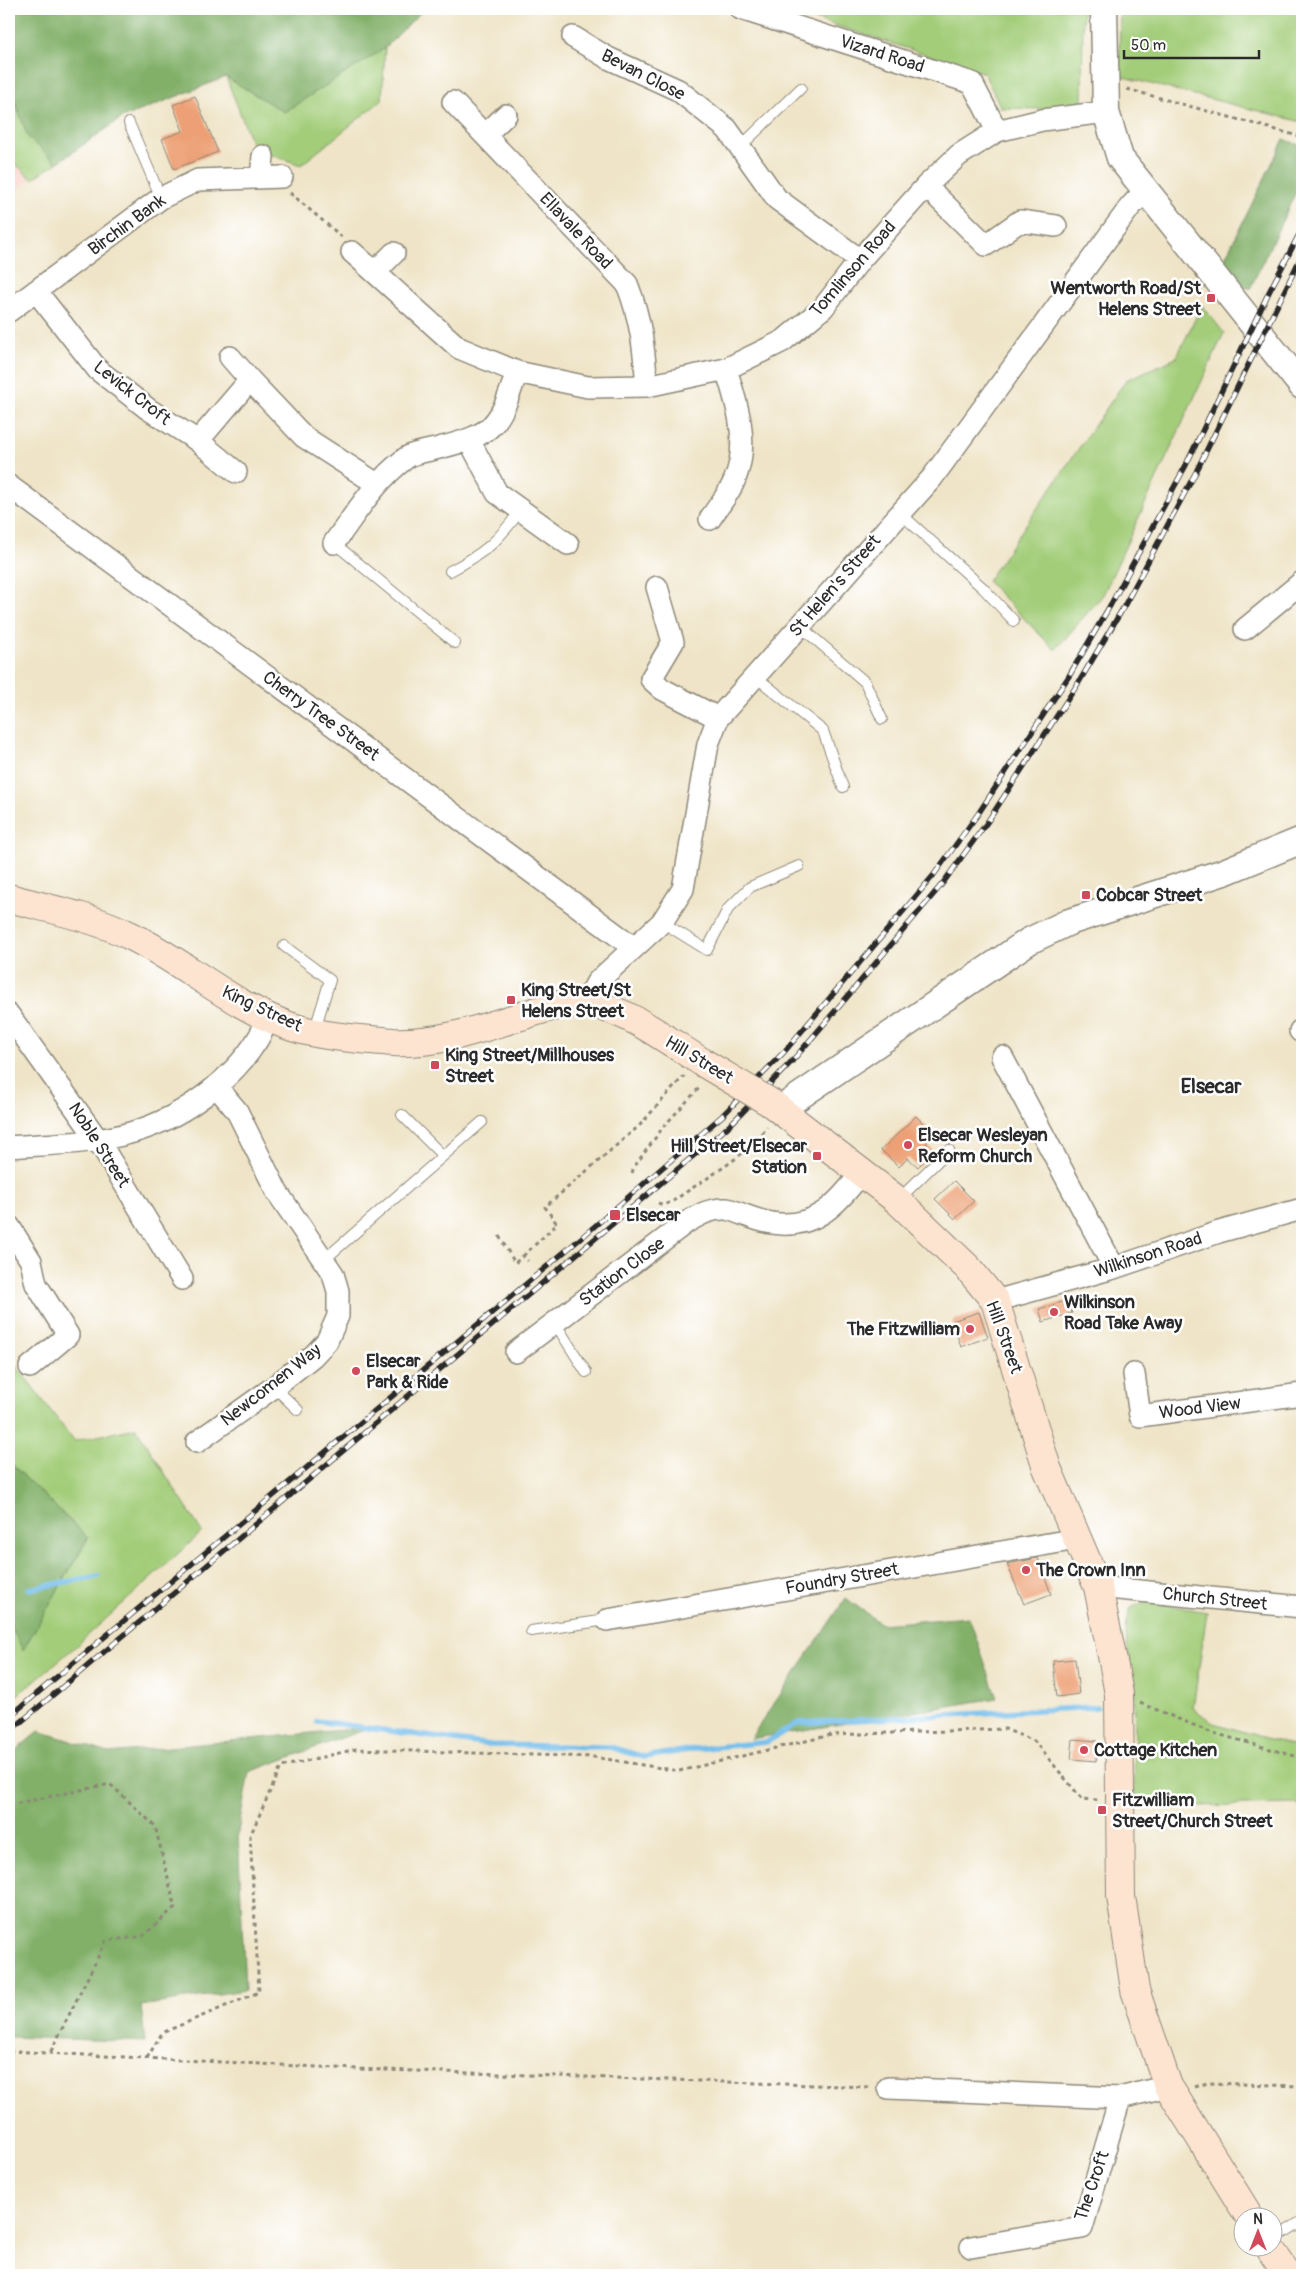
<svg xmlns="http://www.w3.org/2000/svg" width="1311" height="2284" font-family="Pangolin,sans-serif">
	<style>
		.built { fill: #f7d1c6 }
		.green { fill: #a3cd79; stroke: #677c52 }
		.forest { fill: #82b069; stroke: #566e4a }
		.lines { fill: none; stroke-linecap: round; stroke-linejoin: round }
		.stream { stroke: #71bcea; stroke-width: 5.5 }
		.building { fill: #eda075 }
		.service-casing { stroke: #8d8879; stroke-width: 12 }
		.minor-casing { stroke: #8d8879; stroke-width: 24 }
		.tertiary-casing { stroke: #8d8879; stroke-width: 29 }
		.secondary-casing { stroke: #8d8879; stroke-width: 30 }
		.path { stroke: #8d8879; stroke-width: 3; stroke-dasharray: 4 4; stroke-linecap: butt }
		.service { stroke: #fff; stroke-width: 10 }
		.minor { stroke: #fff; stroke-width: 21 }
		.tertiary { stroke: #fff; stroke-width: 26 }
		.secondary { stroke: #fde4d1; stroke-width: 28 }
		.rail-casing { stroke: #2b2b2b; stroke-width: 5.5 }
		.rail { stroke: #fff; stroke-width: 4; stroke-dasharray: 11; stroke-linecap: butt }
		.secondary-bridge-casing { stroke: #8d8879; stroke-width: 30; stroke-linecap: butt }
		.secondary-bridge { stroke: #fde4d1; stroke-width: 28 }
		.poi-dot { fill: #d1495b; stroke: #fff; stroke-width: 2 }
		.labels { text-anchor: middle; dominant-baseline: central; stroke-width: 5; stroke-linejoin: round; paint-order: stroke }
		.street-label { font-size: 18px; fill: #2b2b2b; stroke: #fff }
		.poi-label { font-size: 18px; font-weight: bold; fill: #2b2b2b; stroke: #fff; text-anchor: start }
		.quarter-label { font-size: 20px; font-weight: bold; fill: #2b2b2b; stroke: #fff }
	</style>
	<rect width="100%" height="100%" fill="#fff"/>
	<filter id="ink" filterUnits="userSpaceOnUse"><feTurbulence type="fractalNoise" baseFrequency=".02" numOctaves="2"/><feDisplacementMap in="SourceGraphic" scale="10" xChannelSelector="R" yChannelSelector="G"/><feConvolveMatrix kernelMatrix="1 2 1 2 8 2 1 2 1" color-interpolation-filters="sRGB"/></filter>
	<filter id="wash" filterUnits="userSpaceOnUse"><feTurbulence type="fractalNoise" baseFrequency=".0096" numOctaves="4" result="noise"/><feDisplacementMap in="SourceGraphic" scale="20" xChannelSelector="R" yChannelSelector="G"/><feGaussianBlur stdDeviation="1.12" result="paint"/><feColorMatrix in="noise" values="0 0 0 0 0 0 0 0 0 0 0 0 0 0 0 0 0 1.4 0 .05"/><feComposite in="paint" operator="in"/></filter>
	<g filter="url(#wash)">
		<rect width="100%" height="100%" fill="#efe4c7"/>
		<path class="built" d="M9 158 32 179 9 196Z"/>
		<path class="green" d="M784 9H1083L1082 110 1001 108 984 73Z
			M1120 9H1302V122L1119 76Z
			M385 48 382 100 301 165 254 149 226 77 284 112Z
			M9 85 28 137 57 163 32 179 9 158Z
			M1202 305 1224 333 1103 595 1055 650 987 581 1126 380 1176 358Z
			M9 1356 74 1441 136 1428 202 1532 75 1647 9 1702V1622L23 1649 88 1538 9 1462Z
			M1146 1601 1207 1612 1193 1708 1213 1723 1302 1748V1804L1134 1807C1134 1768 1136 1729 1134 1691 1133 1662 1119 1637 1131 1608Z"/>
		<path class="forest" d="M9 9H424L385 48 284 112 226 77 122 118 57 163 28 137 9 85Z
			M1284 139 1302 146V179L1250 289 1220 268Z
			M9 1462 88 1538 23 1650 9 1622Z
			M846 1598 881 1624 969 1617 997 1698 750 1739Z
			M372 1727 249 1772 238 1832 245 1990 141 2006 145 2042 9 2037V1756L39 1731 109 1753Z"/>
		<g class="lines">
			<path class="stream" d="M29 1589 98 1576
				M317 1721 491 1745 610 1747 644 1757 695 1749 767 1742 798 1723 1097 1707"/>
		</g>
		<g id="blocks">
			<path class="building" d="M195 96 218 152 174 169 162 139 183 131 173 105Z
				M916 1116 934 1134 926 1143 934 1151 918 1167 908 1158 899 1167 881 1150Z
				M954 1181 974 1201 955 1219 935 1199Z
				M1068 1300 1072 1313 1043 1322 1039 1309Z
				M979 1312 988 1337 961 1347 952 1321Z
				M1038 1558 1051 1594 1024 1604 1007 1564Z
				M1075 1659 1079 1694 1057 1697 1053 1661Z
				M1073 1739 1097 1741 1096 1761 1071 1759Z"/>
		</g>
	</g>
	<g filter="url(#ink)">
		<use href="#blocks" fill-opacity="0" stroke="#8d8879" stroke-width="1"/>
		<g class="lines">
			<defs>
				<path id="service" d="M129 123 161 198
					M739 148 801 88
					M900 513 983 588 1014 621
					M334 543 455 643
					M450 571C486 552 496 543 521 510
					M800 626 865 682 882 719
					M756 677 823 731 843 787
					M662 922 707 950 728 909 750 887 799 866
					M284 946 330 980 314 1032
					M402 1115 442 1155
					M898 1200 949 1150
					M325 1259 482 1122
					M555 1323 586 1372
					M274 1387 298 1410
					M531 1631 607 1620
					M1274 2239 1302 2221"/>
				<path id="minor" d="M741 9 972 83 997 131
					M573 37 608 58 678 90 727 129 777 199 860 260
					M453 102 627 284C641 319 644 349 647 386
					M485 135 506 115
					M261 178 263 156
					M926 186 986 245 1020 221 1056 226
					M352 252 459 348 517 372 588 387 647 386 726 369 783 341 823 308 860 260 926 186 959 155 997 131 1042 120 1106 112
					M375 272 394 253
					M36 291 98 370 148 409 198 441 250 380 304 437 377 484
					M9 311 161 198 198 180 282 177
					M230 357 250 380
					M469 440 497 493 568 544
					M198 441 236 472
					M9 486 633 947
					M710 519C718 506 730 493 735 479 750 442 737 404 726 369
					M334 543C356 513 375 481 406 458 414 452 429 451 439 448 495 434 499 426 517 372
					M657 587 673 642 651 679 662 689 718 718
					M1245 629 1302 582
					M590 1004 592 991 597 982 662 922 683 889 708 744 718 718 932 478 1130 207 1145 191
					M9 1015 98 1140 182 1279
					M1300 1031 1302 1030
					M1002 1057 1114 1268
					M9 1147C49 1144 91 1144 130 1133 185 1118 249 1070 269 1016
					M9 1226 31 1261 36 1284 68 1335 30 1367
					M995 1301 1114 1268 1219 1232 1302 1209
					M516 1352 687 1222C701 1214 711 1208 727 1209 742 1213 756 1221 772 1223 814 1230 838 1204 861 1173
					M1134 1374 1140 1416 1302 1394
					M197 1442 274 1387 313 1356 327 1341 338 1316V1291L333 1274 277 1192 237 1111 216 1086
					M1098 1587 1302 1607
					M607 1620 1077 1539
					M888 2088 1120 2098 1168 2086
					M971 2247 1082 2228 1120 2098"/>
				<path id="tertiary" d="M1104 9 1106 112 1120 158 1302 386
					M779 1110 1029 941 1069 922 1224 872 1302 840"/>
				<path id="secondary" d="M9 898C50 909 93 917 131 936 186 963 233 1007 292 1027 323 1037 360 1039 393 1042 437 1044 477 1030 518 1017 541 1010 567 1000 592 1004 631 1012 668 1041 702 1062
					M771 1103 897 1200 968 1268 995 1301 1047 1468 1098 1587 1112 1656 1119 1694 1121 1896 1135 1990 1168 2086 1249 2216
					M1268 2246 1288 2275"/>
			</defs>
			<use href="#service" class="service-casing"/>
			<use href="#minor" class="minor-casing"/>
			<use href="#tertiary" class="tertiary-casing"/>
			<use href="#secondary" class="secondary-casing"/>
			<path class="path" d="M1127 89 1302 137
				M290 193 342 237
				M632 1173 634 1167 664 1126 701 1086
				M658 1203 664 1205 673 1201C704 1179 745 1158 767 1127
				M499 1236 515 1263 523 1256 528 1261
				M523 1256 557 1224 545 1207 640 1125 683 1077 685 1078
				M1140 1703 1210 1732 1302 1758
				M9 1805 110 1784 155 1826 175 1907 143 1936 106 1941 50 2053
				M9 2051 357 2069 870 2087
				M147 2058 162 2033 259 1992 250 1836 281 1767 356 1749 594 1757 679 1771 831 1735 1005 1729 1034 1741 1082 1799 1099 1800
				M1195 2087 1207 2083 1302 2086"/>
			<use href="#service" class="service"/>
			<use href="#minor" class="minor"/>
			<use href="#tertiary" class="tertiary"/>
			<use href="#secondary" class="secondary"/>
			<defs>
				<path id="rail" d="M9 1717 581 1238 722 1116 784 1052 933 876 978 814 1069 676 1111 604 1185 467 1269 292 1302 229
					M9 1732 730 1125 793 1060 848 996 943 883 988 821 1079 682 1122 610 1196 472 1302 255"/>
			</defs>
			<use href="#rail" class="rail-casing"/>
			<use href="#rail" class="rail"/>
			<defs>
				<path id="secondary-bridge" d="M702 1062 771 1103"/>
			</defs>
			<use href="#secondary-bridge" class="secondary-bridge-casing"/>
			<use href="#secondary-bridge" class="secondary-bridge"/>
		</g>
	</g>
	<g class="poi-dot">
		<rect x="1206" y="293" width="10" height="10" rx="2.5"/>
		<rect x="1081" y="890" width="10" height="10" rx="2.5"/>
		<rect x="506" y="995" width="10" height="10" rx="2.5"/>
		<rect x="430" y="1060" width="10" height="10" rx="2.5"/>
		<circle cx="908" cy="1145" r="5"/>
		<rect x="812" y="1151" width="10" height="10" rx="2.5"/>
		<rect x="609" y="1209" width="12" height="12" rx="2.5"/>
		<circle cx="1054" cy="1312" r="5"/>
		<circle cx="970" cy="1329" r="5"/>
		<circle cx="356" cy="1371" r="5"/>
		<circle cx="1026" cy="1570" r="5"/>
		<circle cx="1084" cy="1750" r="5"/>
		<rect x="1097" y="1805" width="10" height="10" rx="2.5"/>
	</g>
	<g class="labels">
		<g class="street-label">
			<text transform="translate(882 54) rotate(18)">Vizard Road</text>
			<text transform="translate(643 75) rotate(27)">Bevan Close</text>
			<text transform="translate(127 225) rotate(-36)">Birchin Bank</text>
			<text transform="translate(576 231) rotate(47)">Ellavale Road</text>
			<text transform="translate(853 269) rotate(-49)">Tomlinson Road</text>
			<text transform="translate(132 393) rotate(38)">Levick Croft</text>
			<text transform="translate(835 586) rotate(-49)">St Helen's Street</text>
			<text transform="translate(321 716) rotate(36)">Cherry Tree Street</text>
			<text transform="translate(262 1009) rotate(25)">King Street</text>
			<text transform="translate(699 1060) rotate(31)">Hill Street</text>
			<text transform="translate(99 1145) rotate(57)">Noble Street</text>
			<text transform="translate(1148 1255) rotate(-18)">Wilkinson Road</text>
			<text transform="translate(622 1272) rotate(-37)">Station Close</text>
			<text transform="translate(1004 1337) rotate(70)">Hill Street</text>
			<text transform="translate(271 1385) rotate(-38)">Newcomen Way</text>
			<text transform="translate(1200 1408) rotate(-7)">Wood View</text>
			<text transform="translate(842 1579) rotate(-10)">Foundry Street</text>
			<text transform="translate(1215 1599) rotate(6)">Church Street</text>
			<text transform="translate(1092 2186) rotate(-71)">The Croft</text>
		</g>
		<g class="poi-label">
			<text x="1201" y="288" text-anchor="end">Wentworth Road/St<tspan x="1201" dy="21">Helens Street</tspan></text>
			<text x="1096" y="895">Cobcar Street</text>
			<text x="521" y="990">King Street/St<tspan x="521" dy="21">Helens Street</tspan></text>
			<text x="445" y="1055">King Street/Millhouses<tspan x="445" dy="21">Street</tspan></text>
			<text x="918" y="1135">Elsecar Wesleyan<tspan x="918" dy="21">Reform Church</tspan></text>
			<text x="807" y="1146" text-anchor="end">Hill Street/Elsecar<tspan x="807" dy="21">Station</tspan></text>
			<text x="626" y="1215">Elsecar</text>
			<text x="1064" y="1302">Wilkinson<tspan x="1064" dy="21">Road Take Away</tspan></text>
			<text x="960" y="1329" text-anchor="end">The Fitzwilliam</text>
			<text x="366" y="1361">Elsecar<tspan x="366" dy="21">Park &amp; Ride</tspan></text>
			<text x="1036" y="1570">The Crown Inn</text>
			<text x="1094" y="1750">Cottage Kitchen</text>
			<text x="1112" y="1800">Fitzwilliam<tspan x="1112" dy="21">Street/Church Street</tspan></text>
		</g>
		<g class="quarter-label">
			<text x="1211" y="1086">Elsecar</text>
		</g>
	</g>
	<rect width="1311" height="2284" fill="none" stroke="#fff" stroke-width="30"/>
	<g transform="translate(1258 2232)"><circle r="24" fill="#ffffff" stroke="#aaaaaa"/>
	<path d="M0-4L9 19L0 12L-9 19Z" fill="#d1495b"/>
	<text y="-8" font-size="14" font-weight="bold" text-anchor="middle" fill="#2b2b2b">N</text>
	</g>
	<path d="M1124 50v8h135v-8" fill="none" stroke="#2b2b2b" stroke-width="2.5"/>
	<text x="1131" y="50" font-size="15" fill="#2b2b2b" stroke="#ffffff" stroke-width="4" paint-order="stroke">50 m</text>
</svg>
